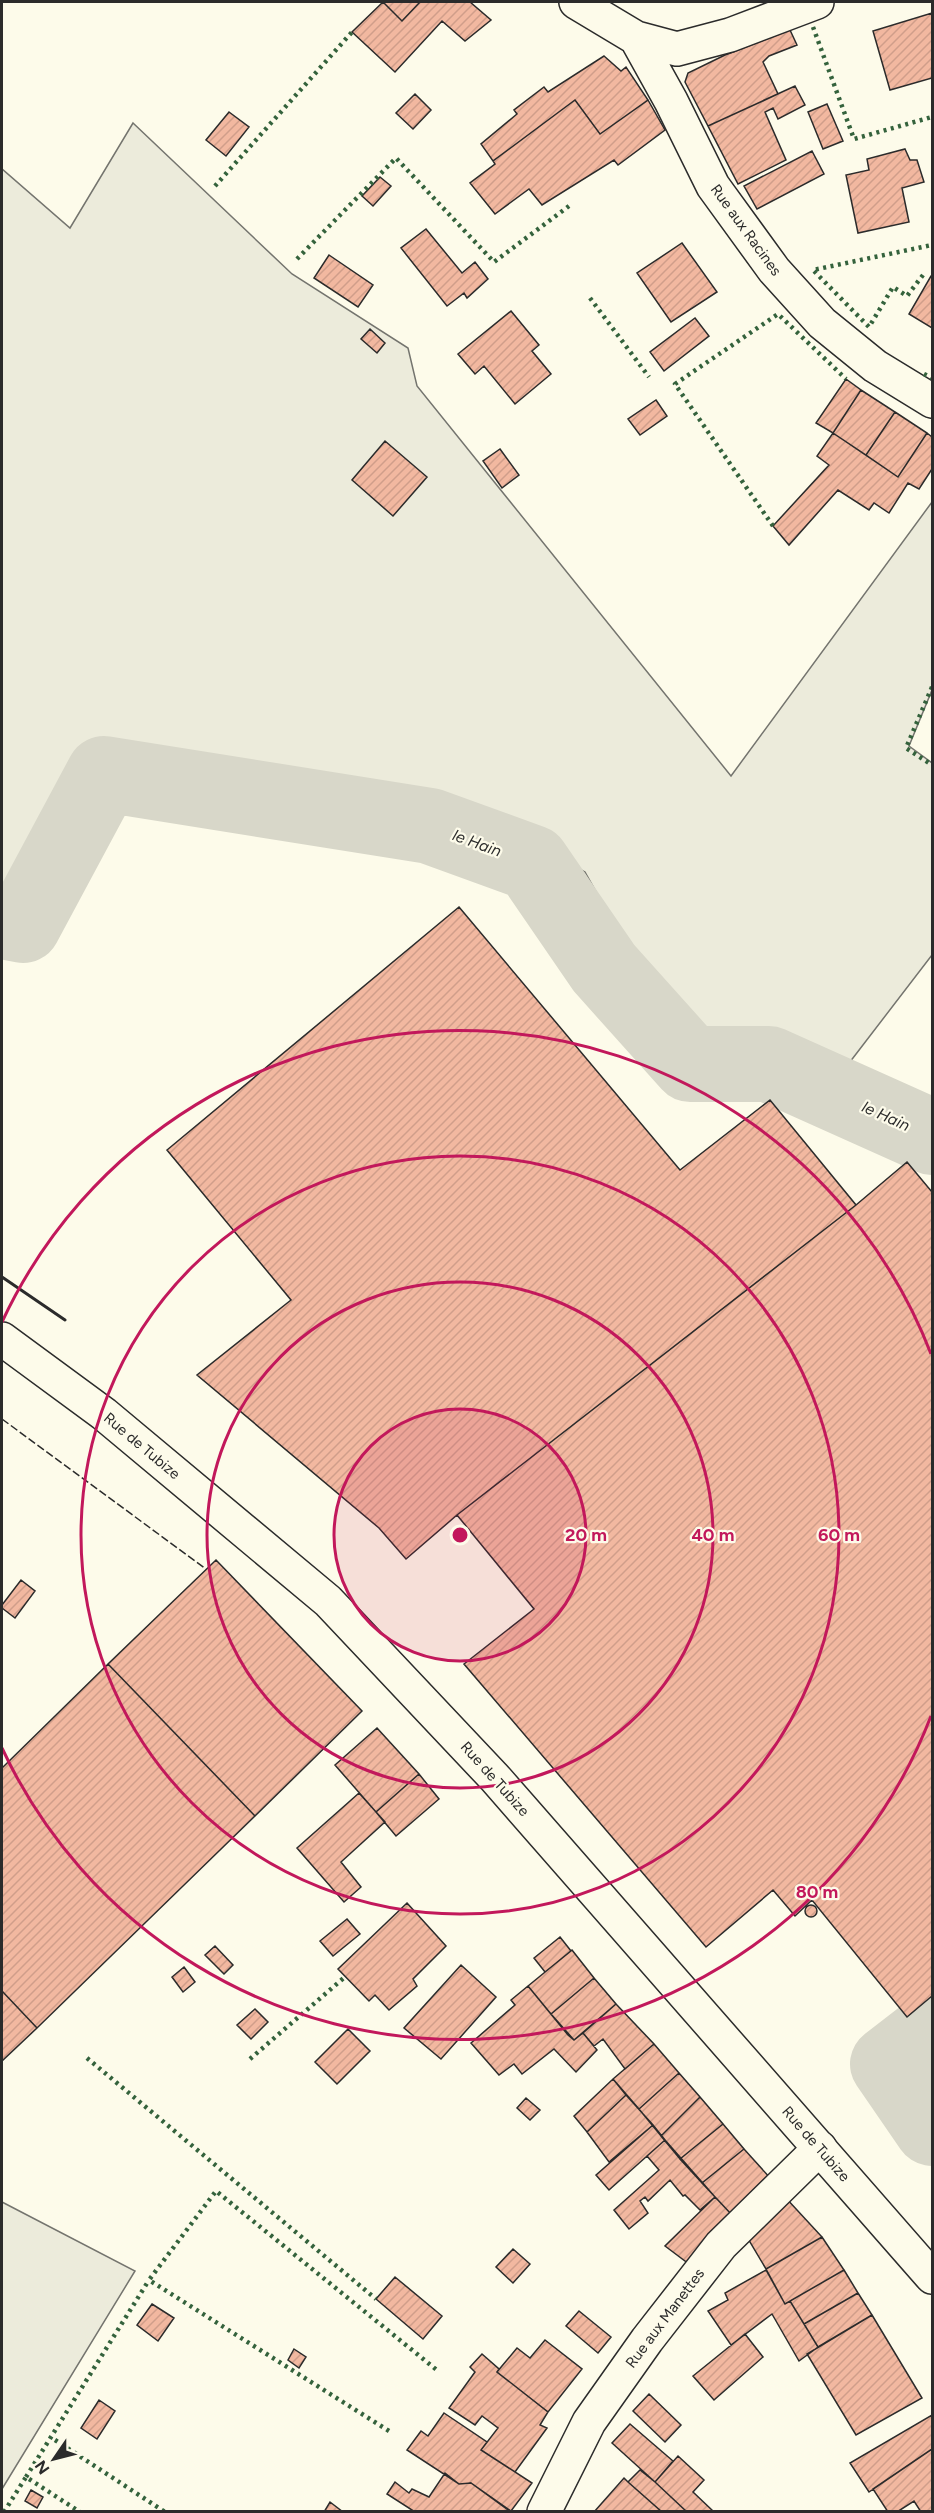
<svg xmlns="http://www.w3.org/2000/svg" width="934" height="2513" font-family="Figtree,sans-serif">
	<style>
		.green { fill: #ecebdb; stroke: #74746e; stroke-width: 1.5 }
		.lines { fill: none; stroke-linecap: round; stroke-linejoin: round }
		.river { stroke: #d8d7c9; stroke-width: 76 }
		.building { fill: url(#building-hatch); stroke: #2b2b2b; stroke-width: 1.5 }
		.minor-casing { stroke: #2b2b2b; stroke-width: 36 }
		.major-casing { stroke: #2b2b2b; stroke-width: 36 }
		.minor { stroke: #fdfbea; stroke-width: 33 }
		.major { stroke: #fdfbea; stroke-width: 33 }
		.hedge { stroke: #34623c; stroke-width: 4.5; stroke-dasharray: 3 4.5; stroke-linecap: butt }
		.fence { stroke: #2b2b2b; stroke-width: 1.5; stroke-dasharray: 8 3; stroke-linecap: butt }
		.wall { stroke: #2b2b2b; stroke-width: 3 }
		.ring { fill: none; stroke: #c2185b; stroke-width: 3 }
		.labels { text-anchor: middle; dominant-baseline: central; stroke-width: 4.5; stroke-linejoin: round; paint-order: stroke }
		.street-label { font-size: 15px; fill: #2b2b2b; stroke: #fdfbea }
		.water-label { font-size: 16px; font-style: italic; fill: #2b2b2b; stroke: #fdfbea }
		.centre { fill: #c2185b; stroke: #fdfbea; stroke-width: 3 }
		.ring-label { font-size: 18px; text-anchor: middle; font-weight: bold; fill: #c2185b; stroke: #fdfbea; stroke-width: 4.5; stroke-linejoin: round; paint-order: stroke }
	</style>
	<defs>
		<pattern id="building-hatch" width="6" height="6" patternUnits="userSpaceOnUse" patternTransform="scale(1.5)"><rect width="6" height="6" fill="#f2b8a0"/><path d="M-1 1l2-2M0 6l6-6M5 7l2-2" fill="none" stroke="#d09e8a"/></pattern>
	</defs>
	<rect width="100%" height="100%" fill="#fdfbea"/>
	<path class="green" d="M133 123 292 274 408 348 417 386 731 776 932 502V690L909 746 932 763V955L843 1071 787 1044 695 1032 633 958 585 872 494 822 82 761 47 832 33 956 2 945V169L70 228Z
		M2 2202 135 2271 2 2489V2201Z"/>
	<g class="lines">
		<path class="river" d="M2 921 23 925 104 774 430 826 532 863 604 968 690 1064H769L932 1137
			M932 2030 888 2064 932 2128"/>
	</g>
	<path class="building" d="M383 2 402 21 420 2H470L491 20 465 41 442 21 395 72 352 32Z
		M383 2H420L402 21Z
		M932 13V78L890 90 873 31Z
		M790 30 797 45 769 56 763 62 778 94 708 126 685 82 688 73 725 55Z
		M604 56 621 71 626 67 648 100 600 134 575 100 493 161 481 144 517 114 514 110 544 87 548 92Z
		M795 86 805 105 778 119 773 108 765 112 786 160 738 184 708 126Z
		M415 94 431 110 413 129 396 113Z
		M575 100 600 134 648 100 665 130 618 165 614 160 542 205 529 189 495 214 470 183 495 164 493 161Z
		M827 104 843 141 823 149 808 112Z
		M229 112 249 127 226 156 206 140Z
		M905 149 910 160H917L924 182 902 188 909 222 858 233 846 175 869 170 867 159Z
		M812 151 824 174 757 209 744 186Z
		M380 177 391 186 373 206 362 196Z
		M426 229 462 273 475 262 488 279 467 298 464 293 447 306 401 248Z
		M682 243 717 292 671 322 637 273Z
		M329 255 373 285 358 307 314 278Z
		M931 276H932V328L909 314Z
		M511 311 539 345 532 351 551 374 515 404 484 366 475 374 458 354Z
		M695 318 709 336 664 371 650 352Z
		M370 329 385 343 377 353 361 339Z
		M846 379 861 390 833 433 816 423Z
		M861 390 895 412 866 455 833 433Z
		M656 400 667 416 640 435 628 419Z
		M895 412 927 433 898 477 866 455Z
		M833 433 898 477 927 433 932 437V469L919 489 908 483 889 513 874 503 869 510 838 490 789 545 773 526 829 465 817 456Z
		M385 441 427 477 393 516 352 480Z
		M500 449 519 475 502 488 483 461Z
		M459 907 680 1170 770 1100 856 1205 457 1515 406 1559 379 1528 197 1375 291 1300 167 1150Z
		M907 1162 932 1192V1996L907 2017 812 1900 795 1916 773 1890 706 1947 464 1664 534 1609 457 1515 856 1205Z
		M216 1560 362 1711 255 1816 108 1664Z
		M21 1580 35 1591 15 1618 2 1608V1605Z
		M108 1664 255 1816 37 2028 2 1991V1768Z
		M377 1728 419 1774 376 1812 335 1765Z
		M419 1774 439 1799 396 1836 376 1812Z
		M359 1793 385 1822 341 1862 361 1887 344 1902 297 1848Z
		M407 1903 446 1946 413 1979 417 1986 389 2010 375 1995 369 2001 338 1969Z
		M805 1911a6 6 0 1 1 12 0a6 6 0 1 1-12 0Z
		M347 1919 360 1934 333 1956 320 1941Z
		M560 1937 571 1951 545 1972 534 1958Z
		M215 1946 233 1965 224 1974 205 1955Z
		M572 1950 594 1978 551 2014 528 1986Z
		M461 1965 496 1997 441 2059 404 2028Z
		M184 1967 195 1982 183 1992 172 1977Z
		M594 1978 616 2004 574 2040 551 2014Z
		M528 1986 568 2035 574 2040 583 2033 597 2050 576 2072 554 2049 522 2074 514 2064 499 2075 471 2043 515 2005 511 2000Z
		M2 1991 37 2028 2 2061Z
		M616 2004 654 2044 625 2069 603 2039 594 2046 583 2033Z
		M255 2009 268 2022 251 2039 237 2025Z
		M348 2029 370 2051 337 2084 315 2062Z
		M654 2044 679 2073 639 2109 613 2079Z
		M679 2073 700 2097 661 2136 639 2109Z
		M613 2079 626 2095 587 2132 574 2116Z
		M626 2095 653 2125 609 2162 587 2132Z
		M700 2097 723 2124 680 2159 661 2136Z
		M526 2098 540 2110 530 2120 517 2108Z
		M723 2124 744 2149 702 2183 680 2159Z
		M653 2125 665 2140 609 2190 596 2175Z
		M665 2140 715 2197 700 2210 685 2195 683 2196 670 2180 648 2201 645 2197 640 2201 648 2213 629 2229 614 2210 659 2170 647 2156Z
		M744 2149 771 2179 732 2215 702 2183Z
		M715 2197 732 2215 689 2264 665 2246Z
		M785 2197 822 2237 766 2269 744 2232Z
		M822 2237 844 2270 785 2304 766 2269Z
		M513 2249 530 2264 513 2283 496 2267Z
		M766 2270 785 2304 790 2301 818 2347 799 2361 772 2314 731 2345 708 2311 728 2300 725 2293Z
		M844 2270 858 2293 804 2324 790 2301Z
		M395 2277 442 2316 423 2339 376 2299Z
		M858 2293 872 2315 818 2347 804 2324Z
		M152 2304 174 2318 158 2341 137 2325Z
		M579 2311 611 2337 598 2353 566 2326Z
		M872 2315 922 2398 856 2435 807 2354Z
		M745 2334 763 2357 714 2400 693 2376Z
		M545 2340 582 2369 548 2412 497 2372 517 2348 530 2358Z
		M294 2349 306 2357 299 2368 288 2360Z
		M482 2354 499 2369 497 2372 548 2412 540 2425 547 2428 515 2472 481 2450 498 2428 482 2416 475 2425 449 2408 475 2372 470 2367Z
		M649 2394 681 2425 665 2442 633 2411Z
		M99 2400 115 2411 97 2439 81 2428Z
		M444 2413 487 2442 481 2450 532 2483 511 2511 471 2483 459 2484 407 2450 421 2431 428 2436Z
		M932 2415V2449L869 2492 850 2463Z
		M630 2424 673 2461 655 2482 612 2443Z
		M932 2449V2512H921L914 2501 897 2512H888L873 2489Z
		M678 2456 704 2480 693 2492 714 2512H687L655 2482Z
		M640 2470 655 2482 687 2512H662L628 2482Z
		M445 2473 459 2484 471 2483 508 2510 507 2512H415L387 2494 395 2482 409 2493 412 2489 429 2497Z
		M624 2478 628 2482 662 2512H594Z
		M31 2490 43 2497 37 2508 25 2501Z
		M330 2502 343 2512H324Z"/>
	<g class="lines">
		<defs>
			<path id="minor" d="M576 2 636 38 671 101 713 186 774 270 822 323 875 366 932 401
				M636 38 677 49 730 35 817 2
				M544 2512 589 2422 647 2340 721 2245 820 2148"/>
			<path id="major" d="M2 1339 104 1414 328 1601 495 1778 932 2277"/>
		</defs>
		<use href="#minor" class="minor-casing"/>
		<use href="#major" class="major-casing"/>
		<use href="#minor" class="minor"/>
		<use href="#major" class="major"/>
		<path class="hedge" d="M813 27 854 139 932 117
			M215 186 352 32
			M297 259 396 158 494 262 569 206
			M923 275 907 296 893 287 869 327 813 270 932 245
			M590 298 649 377
			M924 374 932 378
			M773 526 675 384 778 314 846 379
			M932 687 906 748 932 765
			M87 2058 376 2299
			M250 2059 346 1976
			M389 2431 149 2280 216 2191 438 2371
			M55 2440 165 2512
			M26 2477 149 2280
			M4 2512 26 2477 80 2512"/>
		<path class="fence" d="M2 1419 206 1569"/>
		<path class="wall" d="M2 1277 65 1320"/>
	</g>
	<circle cx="460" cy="1535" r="126" fill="#c2185b" fill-opacity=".12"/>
	<g class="ring">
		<circle cx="460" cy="1535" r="126"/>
		<circle cx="460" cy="1535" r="253"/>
		<circle cx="460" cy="1535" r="379"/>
		<path d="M931 1716A505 505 0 0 1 2 1748M2 1322A505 505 0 0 1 931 1354"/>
	</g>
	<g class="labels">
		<g class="street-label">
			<text transform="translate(746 230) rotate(54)">Rue aux Racines</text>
			<text transform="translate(142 1446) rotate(40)">Rue de Tubize</text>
			<text transform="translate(495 1779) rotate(48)">Rue de Tubize</text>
			<text transform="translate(816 2144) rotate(49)">Rue de Tubize</text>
			<text transform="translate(665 2318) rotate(-53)">Rue aux Manettes</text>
		</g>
		<g class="water-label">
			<text transform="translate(477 843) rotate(20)">le Hain</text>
			<text transform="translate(886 1116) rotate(24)">le Hain</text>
		</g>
	</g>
	<circle cx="460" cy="1535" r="9" class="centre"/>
	<g class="ring-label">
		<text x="586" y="1541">20 m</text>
		<text x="713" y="1541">40 m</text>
		<text x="839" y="1541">60 m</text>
		<text x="817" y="1898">80 m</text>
	</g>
	<rect width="934" height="2513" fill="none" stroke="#2b2b2b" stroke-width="6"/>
	<g transform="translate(54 2459) rotate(235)" stroke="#fdfbea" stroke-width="4.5" paint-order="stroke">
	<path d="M0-4.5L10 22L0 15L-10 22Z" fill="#2b2b2b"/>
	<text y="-9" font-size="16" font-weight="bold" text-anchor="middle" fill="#2b2b2b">N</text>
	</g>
</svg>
